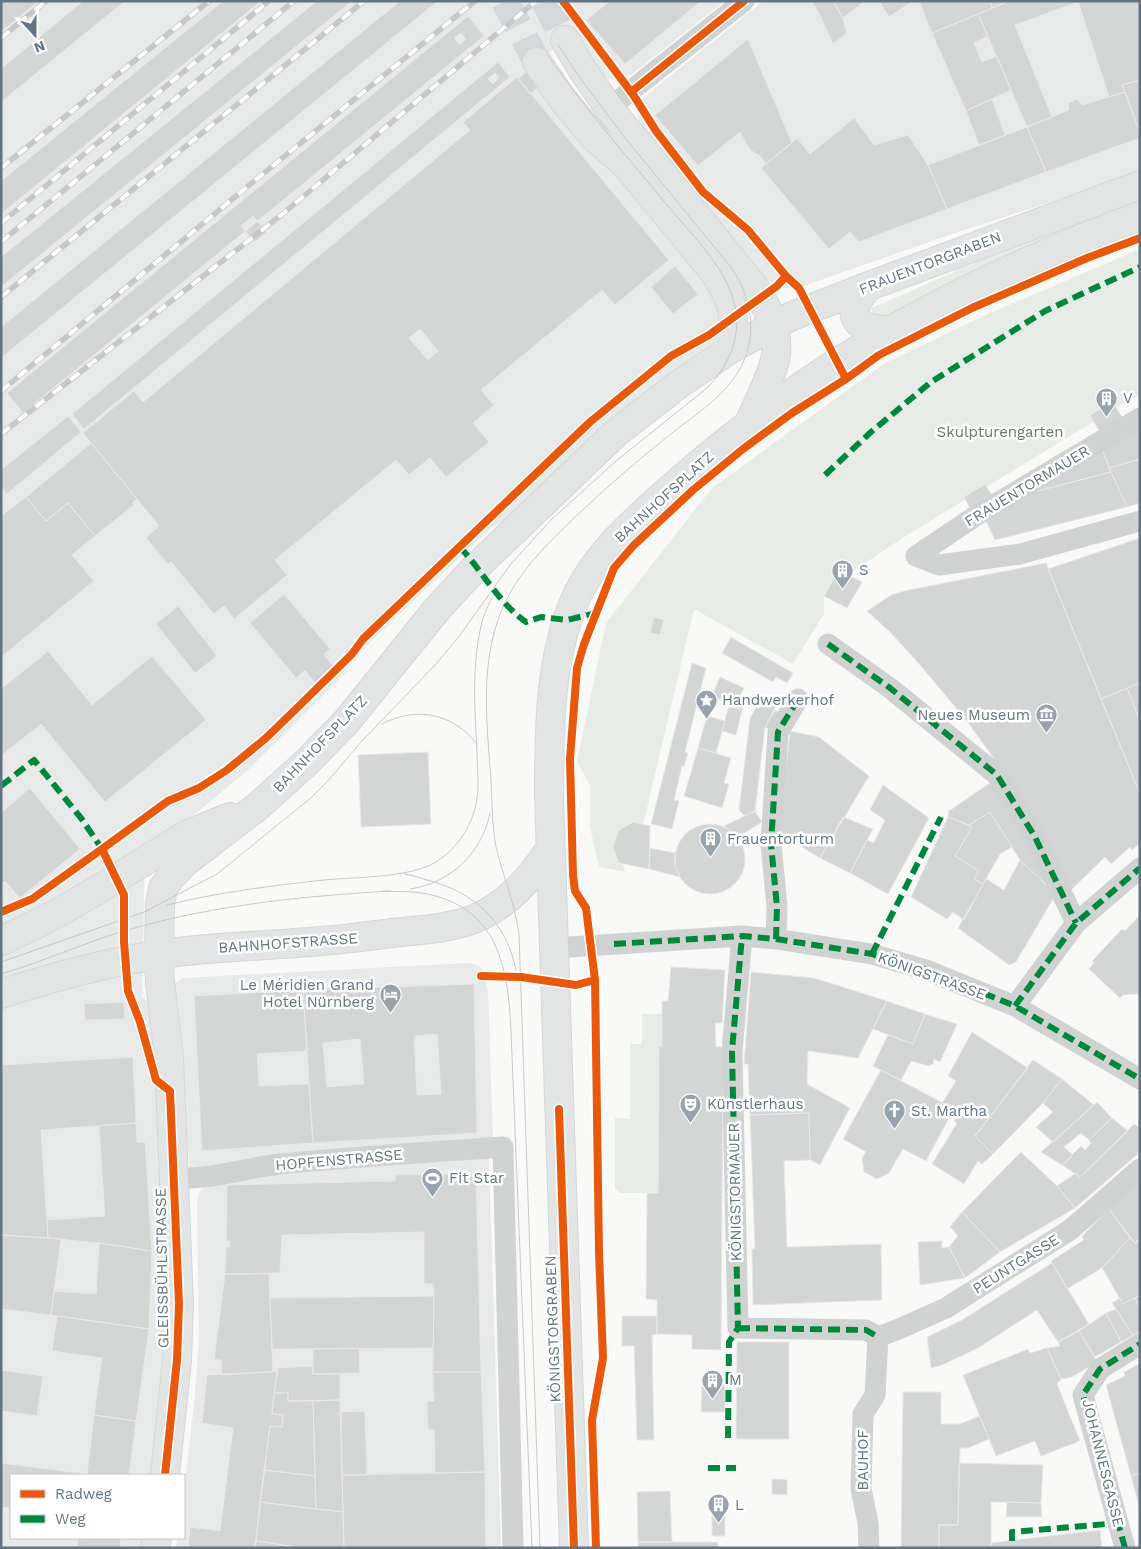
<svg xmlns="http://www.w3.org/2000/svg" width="1141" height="1549" font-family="'Work Sans',sans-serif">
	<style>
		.built { fill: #e8e9e9 }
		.green { fill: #e8ece6 }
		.building { fill: #d4d5d5; stroke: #e8e8e8; fill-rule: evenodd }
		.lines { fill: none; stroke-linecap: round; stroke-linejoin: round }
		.secondary-tunnel { stroke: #d4d8db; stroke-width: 28; stroke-dasharray: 28 14; stroke-linecap: butt }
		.secondary-casing { stroke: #d6d7d8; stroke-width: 30 }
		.street { stroke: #d1d3d3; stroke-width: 21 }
		.secondary { stroke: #e3e4e4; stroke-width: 28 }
		.tram { stroke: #c7c9c9; stroke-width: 1 }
		.rail-casing { stroke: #c7c9c9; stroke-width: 5.5 }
		.rail { stroke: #fff; stroke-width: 4; stroke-dasharray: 11; stroke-linecap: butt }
		.quiet { stroke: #00873e; stroke-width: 6; stroke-dasharray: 12 6; stroke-linecap: butt }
		.cycleway-casing { stroke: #fff; stroke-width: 11 }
		.cycleway { stroke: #e8590c; stroke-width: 8 }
		.labels { text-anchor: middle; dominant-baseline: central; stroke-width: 5; stroke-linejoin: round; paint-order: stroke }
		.street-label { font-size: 15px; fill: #637484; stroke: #fff }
		.poi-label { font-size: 15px; fill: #637484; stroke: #fff; text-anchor: start }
		.park-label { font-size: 15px; fill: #667b63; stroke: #fff }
	</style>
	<rect width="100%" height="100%" fill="#f9f9f8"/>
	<path class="built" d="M1 1H725L632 74 625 77 612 80 604 77 598 72 576 31 531 67 705 275 718 301 719 321 712 343 681 366 507 519 491 528 346 665 347 671 248 770 200 810 145 849 142 996 152 1008 171 1290 156 1475H11V1538H147L146 1548H1Z
		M763 1H1140V173L946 236 801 287 784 288 777 286 761 276 643 132 639 121 637 110 642 99 648 94Z
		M468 963 478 965 483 970 488 992 493 1139 190 1173 181 1065 172 990 175 983 182 978Z
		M489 1156 501 1548H176L177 1538H184V1490L194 1405 199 1342 197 1199 200 1191 205 1186 219 1180Z"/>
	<path class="green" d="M1140 195V205L886 317 872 314V308L954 272 958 262Z
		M1140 249V395L1117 407 1113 402 1090 415 1093 422 904 537 849 574 839 570 824 596V614L793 664 694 609 643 825 633 822 618 831 613 847 626 872 599 867 590 827V785L577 762 606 623 712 488 885 363 990 313Z
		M642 1014H662V1047L660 1046 658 1193H620L615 1189V1118L630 1119V1044H642Z"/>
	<path class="building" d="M1 1H39L1 32Z
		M83 1H125L1 102V69Z
		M223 1H261L1 214V181Z
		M317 1H352L1 287V257Z
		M400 1H438L1 358V327Z
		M610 1H701L625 64 586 20Z
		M811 1H833L843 18 847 33 833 44 818 11Z
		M833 1H865L843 18Z
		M879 1H913L889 17Z
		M919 1H990L992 8 932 33Z
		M990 1H1009L992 8Z
		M1009 1 1078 2 1015 25 1052 117 1027 127 978 14Z
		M1140 1V80L1122 85 1125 92 1109 97 1078 1Z
		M978 14 988 36 974 43 982 62 997 56 1011 90 966 111 932 33Z
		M468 16 484 36 23 413 7 393Z
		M461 33 466 39 460 45 454 38Z
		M748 39 792 143 766 164 760 156 750 150 740 132 698 166 655 115Z
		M498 62 510 77 84 429 72 414Z
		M526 72 538 87 530 94 518 79Z
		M495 73 499 78 493 84 488 79Z
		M517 77 669 260 615 305 602 290 481 390 494 405 473 423 489 442 446 477 430 458 409 475 396 460 275 560 287 575 234 619 224 606 214 614 171 562 168 564 146 538 159 526 83 433 134 391 143 402 470 130 463 122Z
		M1140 80V133L1122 85Z
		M1125 92 1140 133V138L1046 172 1027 127 1069 110 1068 103 1077 99 1082 105Z
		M992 99 1005 135 979 145 966 111Z
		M854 118 874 145 908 135 928 165 947 209 859 242 850 232 829 249 761 168 797 138 810 154Z
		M1027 127 1046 172 947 209 928 165Z
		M253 216 267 232 255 242 241 226Z
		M675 266 698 294 673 314 651 287Z
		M420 329 438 351 428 360 409 338Z
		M1113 402 1124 420 1101 434 1090 415Z
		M68 416 81 432 7 494 2 488 1 489V470Z
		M1140 429V459L1109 468 1102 449Z
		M91 443 137 499 132 503 134 505 95 536 68 503 46 521 26 497Z
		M1101 446 1111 472 1038 491Z
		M1140 459V503L1127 507 1109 468Z
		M1111 472 1127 507 995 540 984 517 1014 497Z
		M985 484 994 498 972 512 964 497Z
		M26 497 46 521 68 503 88 528 95 536 72 555 94 581 1 657V516Z
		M1140 538V683L1101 699 1048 569Z
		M1046 563 1140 794V843L1132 850 1130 847 1111 864 1105 857 1066 895 1002 772 990 753 963 716 914 658 890 632 867 611 891 595 904 591Z
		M839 570 862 582 847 608 824 596Z
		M284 594 330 649 324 654 334 667 315 683 305 670 296 678 250 623Z
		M178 606 217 656 195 673 156 624Z
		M654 617 664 620 660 635 650 633Z
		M731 637 793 673 787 683 776 677 773 682 722 653Z
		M48 651 92 705 152 656 206 720 105 802 41 724 1 756V689Z
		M692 663 706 668 685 752 688 753 684 766H682L674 800 679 801 672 829 651 824Z
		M720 677 744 688 735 707 712 696Z
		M1140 683V716H1138L1127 688Z
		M1127 688 1138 716H1140V794L1101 699Z
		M763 696 779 699 765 727 755 811 745 816 739 810 750 718Z
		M738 701 743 702 742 710 735 707Z
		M729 706 742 710 736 735 722 731Z
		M775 710 783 715 773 732 765 727Z
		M707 716 725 721 716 753 698 748Z
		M790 731 819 737 869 776 820 858 779 833Z
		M698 748 731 758 724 783 729 784 722 808 684 796Z
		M428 752 431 824 361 827 358 755Z
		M993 781 1056 894 1020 860 990 812 969 825 948 817 949 811Z
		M883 785 929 818 888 894 850 873 867 840 874 843 885 820 870 810Z
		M30 788 80 849 20 898 5 881 1 885V813Z
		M755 811 762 822 738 837 724 826Z
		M990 812 1012 847 1000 854 983 884 974 879 979 871 955 856 972 827 969 825Z
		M843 817 873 829 850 873 820 858Z
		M948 817 972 827 955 856 979 871 974 879 983 884 964 920 953 912 947 919 911 897Z
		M633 822 650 826 649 869 619 863 613 847 618 831Z
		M675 859a35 35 0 1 1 70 0a35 35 0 1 1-70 0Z
		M650 848 675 853V865L680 877 649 869Z
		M1020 860 1056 894 1016 962 1009 965 958 928 986 879 1004 890Z
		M1140 915V996L1138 994 1123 995 1120 998 1089 969 1094 963 1092 961 1122 929 1125 931Z
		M671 967 725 970 722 1023H715L716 1047H723L721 1350 692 1349V1335L657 1334V1300L646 1299 647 1193H658L659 1046 662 1047V1001H668Z
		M751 972 814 978 887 1001 858 1058 808 1051 807 1084 850 1108 820 1165 810 1160 809 1113 750 1115 748 1064H744Z
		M474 984 477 1133 313 1143 303 990ZM437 1034 441 1094 417 1095 414 1036ZM360 1039 364 1084 327 1087 323 1043Z
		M303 990 307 1051 257 1054 259 1086 309 1084 313 1143 202 1151 194 996Z
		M887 1001 925 1014 913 1044 873 1029Z
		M124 1002 125 1019 85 1020 84 1004Z
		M925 1014 957 1024 940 1062 934 1059 933 1064 928 1066 911 1061 901 1080 873 1066 888 1035 913 1044Z
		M972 1032 1028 1068 975 1136 993 1154 982 1164 978 1161 964 1184 932 1164 957 1123 954 1121 960 1112 942 1103 956 1081 948 1076Z
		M133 1057 136 1123 41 1130 48 1238 1 1235V1065Z
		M1033 1060 1062 1079 1043 1103 993 1154 975 1136Z
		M881 1070 954 1109 926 1161 903 1149 889 1173 877 1179 864 1172 862 1158 866 1152 843 1139Z
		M1062 1079 1094 1105 1053 1142 1036 1127 1053 1112 1043 1103Z
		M1097 1102 1112 1118 1089 1140 1081 1133 1064 1147 1073 1155 1062 1165 1041 1152Z
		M809 1113 810 1160 784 1161 787 1247 881 1244 882 1300 753 1305 752 1249H755L750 1115Z
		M1112 1118 1128 1131 1080 1177 1062 1165 1081 1146 1085 1150 1091 1143 1089 1140Z
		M136 1123 137 1142H145L152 1251 99 1243 48 1238 47 1220 105 1216 99 1126Z
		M1134 1124 1140 1128V1152L1075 1208 1057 1186 1076 1173 1080 1177Z
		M1021 1152 1057 1186 1075 1208 1000 1252 962 1212Z
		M476 1174 481 1372H433L434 1284H424V1232L282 1235 280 1273 225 1274 226 1247H229L230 1241H226L227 1185 395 1181V1175Z
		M1140 1179V1238L1135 1243 1109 1209Z
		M1109 1209 1130 1238 1102 1268 1067 1289 1051 1261 1084 1240 1082 1236Z
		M962 1212 1000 1252 965 1278 949 1247 958 1236 950 1227Z
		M1 1235 61 1239 51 1315 1 1309Z
		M1130 1238 1135 1243 1140 1241V1295L1123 1304 1102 1268Z
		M942 1241V1248L949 1247 965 1278 920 1285 918 1242Z
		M99 1243 152 1251 149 1329 51 1315 54 1291 96 1294Z
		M1052 1263 1089 1324 1058 1342 1037 1310 978 1348 942 1365 931 1368 927 1337 962 1320Z
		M225 1274H269L273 1372 222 1375 221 1360H214Z
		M1140 1295V1309L1135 1298Z
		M434 1296 433 1348 272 1349 270 1298Z
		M1120 1298 1123 1304 1135 1298 1140 1309V1332L1133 1335 1112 1303Z
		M1116 1309 1133 1335 1121 1342 1106 1313Z
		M1106 1313 1121 1342 1095 1357 1079 1331Z
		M57 1316 149 1329 136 1421 94 1415 102 1358 52 1351Z
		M622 1316H657V1334L652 1335 654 1440H637L634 1346H622Z
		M1079 1331 1097 1362 1072 1377 1061 1379 1047 1348 1060 1346 1058 1342Z
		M737 1342H789V1439H736Z
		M359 1348 360 1373 313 1374V1349Z
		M1047 1348 1061 1379 1057 1384 1080 1441 1041 1456 1035 1441 996 1456 963 1375 1028 1349 1030 1353Z
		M1140 1363V1473L1131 1476 1106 1385 1125 1376 1124 1372Z
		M313 1366V1374H340V1400L288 1401V1393H274L278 1368Z
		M1 1370 43 1376 37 1416 1 1411Z
		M277 1371 272 1414 283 1415 282 1427 270 1426 255 1548H188L190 1527 220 1531 233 1428 202 1423 207 1375Z
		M433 1372H481L485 1472 435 1473 434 1430H428L427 1402 434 1401Z
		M702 1386H725V1412H701Z
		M903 1392H941V1424H960L980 1416 989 1439 968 1448H960L958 1525H939V1548H901Z
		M274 1393H288V1401H313L315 1476 264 1470 270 1426 282 1427 283 1415 272 1414Z
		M340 1400 343 1507V1512L316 1509 313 1401Z
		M365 1411 367 1475H342L341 1412Z
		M94 1415 136 1421 129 1475H11V1508L1 1507V1463L87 1474Z
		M959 1463 1043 1465 1041 1503 991 1502V1548H939V1525H958Z
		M264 1470 315 1476 316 1509 260 1502Z
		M485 1472 486 1548H344L342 1475Z
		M1140 1473V1510L1131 1476Z
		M772 1479 787 1480V1495L772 1494Z
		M670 1491 672 1542H638L637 1492Z
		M260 1502 343 1512 344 1548H304L256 1541Z
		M1007 1502 1041 1503 1042 1517H1006Z
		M725 1512V1536H712V1513Z
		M1100 1530 1102 1548H991L990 1543Z
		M78 1538H121L120 1548H77Z
		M256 1541 304 1548H255Z
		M638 1542H718V1548H638Z"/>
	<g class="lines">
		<path class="secondary-tunnel" d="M505 1 537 62
			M545 1 565 40"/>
		<defs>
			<path id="secondary" d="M565 40 582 69 609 108 751 283C766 303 779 328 776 354 774 372 757 405 749 423
				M537 62 561 97 583 124 594 137 626 165 714 272C733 301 740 320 725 352
				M869 286C844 313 852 330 889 330
				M1 941 45 920 96 891 188 834 230 817
				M1 994C65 973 129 956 196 950 238 946 279 945 321 941 344 940 368 936 392 933 419 930 448 929 474 919 508 905 530 879 550 849
				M165 1475 177 1360 179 1304 169 1058 160 982 159 954 160 904 163 888 170 878 184 863 257 807 307 762 346 722 438 608 476 567 616 433 678 385 732 348 792 316 869 286 1140 185
				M155 1548 157 1538
				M574 1548 549 796C549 729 549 655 578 593 600 549 640 516 676 484 815 361 967 280 1140 216"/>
		</defs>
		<use href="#secondary" class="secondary-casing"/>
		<path class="street" d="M609 108 744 1
			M916 556 977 515 1140 418
			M916 556 939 565 1020 554 1140 521
			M828 644 890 688 997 775 1035 837 1076 923
			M742 936 732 1051 738 1328 866 1330 878 1337
			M776 939 777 907 771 844 778 732 798 699
			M554 948 742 936 776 939 872 954 926 970 1015 1006 1140 1079
			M1015 1006 1076 923 1140 868
			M175 1178C211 1180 244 1168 280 1164 354 1157 429 1152 503 1147L513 1548
			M878 1337 899 1329 946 1308 1070 1230 1140 1169
			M869 1548 868 1523 861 1489 863 1414 875 1395 878 1337
			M1125 1548 1083 1395 1100 1369 1140 1344"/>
		<use href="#secondary" class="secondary"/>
		<path class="tram" d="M382 724C416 706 453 713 477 744
			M405 874C412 875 420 878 427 880 474 892 506 921 516 970
			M410 889C451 883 482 853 490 813
			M383 891C396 892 409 891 422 893 498 906 508 966 511 1031L532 1548
			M167 905C219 892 271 886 324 880 355 877 410 878 436 862 464 844 479 814 478 781 477 729 469 674 482 622 484 614 488 606 492 598
			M144 912 217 874 312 797 327 782 361 742 436 664 460 635 510 565 551 520 616 461 707 388C729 366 743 334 734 302 724 264 687 230 663 200 623 152 582 105 547 54
			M1 962 150 910
			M1 974C49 960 94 938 142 926 223 904 307 896 390 891
			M540 1548 519 934C515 904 503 876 496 847 492 825 492 802 491 780 487 726 480 669 499 617 513 578 542 549 571 521 603 490 637 461 672 433 697 413 727 395 742 365 758 332 751 296 730 266L625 138 580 78 558 45"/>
		<defs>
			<path id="rail" d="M1 38 46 1
				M1 168 209 1
				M1 223 269 1
				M1 242 294 1
				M1 297 364 1
				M1 391 253 182 475 1
				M1 434 280 216 536 1"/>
		</defs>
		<use href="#rail" class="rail-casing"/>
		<use href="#rail" class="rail"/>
		<path class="quiet" d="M825 475 871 432 931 382 1045 311 1140 267
			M460 547C482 571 499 603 526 622L541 617 567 620 596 613
			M828 644 890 688 997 775 1035 837 1076 923
			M1 786 34 760 81 818 102 849 99 851
			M776 939 777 907 771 844 778 732 798 699
			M614 944 742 936 776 939 872 954 926 970 1015 1006 1140 1079
			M872 954 941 817
			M1015 1006 1076 923 1140 868
			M738 1328 866 1330 878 1337
			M728 1438 729 1342 738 1328 732 1051 742 936
			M708 1468H736
			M1012 1541V1532L1118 1523
			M1125 1548 1083 1395 1100 1369 1140 1344"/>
		<defs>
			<path id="cycleway" d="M563 1 634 96 656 131 703 192 748 230 786 276 799 288 846 379
				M631 92 744 1
				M1 912 32 899 102 849
				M481 976 521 977 576 985 595 980
				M559 1109 574 1548
				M165 1475 177 1360 179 1304 170 1091 156 1080 140 1022 128 991 124 942V895L102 849 168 801 199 788 227 770 266 738 300 705 352 654 363 639 590 422 671 356 709 335 777 286 786 276
				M596 1548 592 1420 603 1358 599 1252 595 980 586 908 575 891 573 875 570 759 577 668 584 644 614 568 633 546 693 490 743 449 792 413 846 379 879 355 972 308 1087 258 1140 238"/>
		</defs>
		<use href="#cycleway" class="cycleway-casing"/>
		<use href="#cycleway" class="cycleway"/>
	</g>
	<defs>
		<symbol id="building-pin" viewBox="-11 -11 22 30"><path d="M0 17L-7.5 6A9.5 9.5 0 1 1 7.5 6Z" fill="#98a3ad" stroke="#fff"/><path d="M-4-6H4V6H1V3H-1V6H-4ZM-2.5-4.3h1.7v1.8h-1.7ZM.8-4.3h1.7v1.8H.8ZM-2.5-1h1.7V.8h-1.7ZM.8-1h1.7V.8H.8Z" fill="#fff"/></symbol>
		<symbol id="sight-pin" viewBox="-11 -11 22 30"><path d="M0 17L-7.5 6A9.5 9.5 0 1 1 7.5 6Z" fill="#98a3ad" stroke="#fff"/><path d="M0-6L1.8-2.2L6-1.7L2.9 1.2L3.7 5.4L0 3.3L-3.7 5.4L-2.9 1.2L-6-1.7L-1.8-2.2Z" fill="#fff"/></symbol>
		<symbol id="museum-pin" viewBox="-11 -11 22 30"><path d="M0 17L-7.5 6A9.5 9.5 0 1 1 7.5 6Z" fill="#98a3ad" stroke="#fff"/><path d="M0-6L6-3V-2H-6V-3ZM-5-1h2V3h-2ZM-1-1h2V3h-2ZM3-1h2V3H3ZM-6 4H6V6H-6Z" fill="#fff"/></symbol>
		<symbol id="hotel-pin" viewBox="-11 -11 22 30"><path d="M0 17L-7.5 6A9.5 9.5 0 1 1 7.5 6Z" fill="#98a3ad" stroke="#fff"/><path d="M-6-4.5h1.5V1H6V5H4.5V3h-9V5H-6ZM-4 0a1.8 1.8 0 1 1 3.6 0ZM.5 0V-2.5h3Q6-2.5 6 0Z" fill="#fff"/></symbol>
		<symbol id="theatre-pin" viewBox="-11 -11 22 30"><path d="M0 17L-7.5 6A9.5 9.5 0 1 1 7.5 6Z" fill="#98a3ad" stroke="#fff"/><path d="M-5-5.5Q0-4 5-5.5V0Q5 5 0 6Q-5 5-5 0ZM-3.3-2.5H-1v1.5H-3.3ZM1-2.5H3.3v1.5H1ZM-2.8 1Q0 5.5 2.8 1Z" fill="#fff"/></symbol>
		<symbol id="church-pin" viewBox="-11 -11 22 30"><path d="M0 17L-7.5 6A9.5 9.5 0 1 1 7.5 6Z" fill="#98a3ad" stroke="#fff"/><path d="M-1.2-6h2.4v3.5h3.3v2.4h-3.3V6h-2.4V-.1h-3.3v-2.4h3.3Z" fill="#fff"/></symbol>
		<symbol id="stadium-pin" viewBox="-11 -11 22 30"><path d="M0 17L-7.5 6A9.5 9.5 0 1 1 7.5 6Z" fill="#98a3ad" stroke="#fff"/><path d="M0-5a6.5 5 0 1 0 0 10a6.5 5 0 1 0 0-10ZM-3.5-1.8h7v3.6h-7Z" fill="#fff"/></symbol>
	</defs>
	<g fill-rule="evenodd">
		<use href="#building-pin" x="1094" y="386" width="25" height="34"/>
		<use href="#building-pin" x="830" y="558" width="25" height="34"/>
		<use href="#sight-pin" x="694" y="688" width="25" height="34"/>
		<use href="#museum-pin" x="1034" y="702" width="25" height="34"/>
		<use href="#building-pin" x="698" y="826" width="25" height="34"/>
		<use href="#hotel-pin" x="378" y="982" width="25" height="34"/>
		<use href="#theatre-pin" x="678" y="1092" width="25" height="34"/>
		<use href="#church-pin" x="882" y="1098" width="25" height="34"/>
		<use href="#stadium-pin" x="420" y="1166" width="25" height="34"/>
		<use href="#building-pin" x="700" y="1368" width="25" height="34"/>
		<use href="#building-pin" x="706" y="1492" width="25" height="34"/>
	</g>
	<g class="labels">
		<g class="street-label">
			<text transform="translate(930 263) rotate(-21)">FRAUENTORGRABEN</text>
			<text transform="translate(1027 486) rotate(-31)">FRAUENTORMAUER</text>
			<text transform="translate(664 497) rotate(-42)">BAHNHOFSPLATZ</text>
			<text transform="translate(320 744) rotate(-46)">BAHNHOFSPLATZ</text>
			<text transform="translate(288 943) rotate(-4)">BAHNHOFSTRASSE</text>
			<text transform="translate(932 976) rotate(20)">KÖNIGSTRASSE</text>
			<text transform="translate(339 1160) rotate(-5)">HOPFENSTRASSE</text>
			<text transform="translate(735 1192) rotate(-91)">KÖNIGSTORMAUER</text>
			<text transform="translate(1016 1264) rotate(-32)">PEUNTGASSE</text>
			<text transform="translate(162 1268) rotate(-91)">GLEISSBÜHLSTRASSE</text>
			<text transform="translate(553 1329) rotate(-92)">KÖNIGSTORGRABEN</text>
			<text transform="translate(863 1460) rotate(-90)">BAUHOF</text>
			<text transform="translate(1103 1463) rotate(76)">JOHANNESGASSE</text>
		</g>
		<g class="poi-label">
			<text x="1123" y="398">V</text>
			<text x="859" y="570">S</text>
			<text x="722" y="700">Handwerkerhof</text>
			<text x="1030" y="715" text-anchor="end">Neues Museum</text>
			<text x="727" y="839">Frauentorturm</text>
			<text x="374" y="985" text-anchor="end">Le Méridien Grand<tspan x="374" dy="17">Hotel Nürnberg</tspan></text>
			<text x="707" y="1104">Künstlerhaus</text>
			<text x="911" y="1111">St. Martha</text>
			<text x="449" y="1178">Fit Star</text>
			<text x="729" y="1380">M</text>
			<text x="735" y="1505">L</text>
		</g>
		<g class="park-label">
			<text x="1000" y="432">Skulpturengarten</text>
		</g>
	</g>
	<rect width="1141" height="1549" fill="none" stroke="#637484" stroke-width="5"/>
	<rect x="10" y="1474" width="175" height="65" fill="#ffffff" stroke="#c1c7ce"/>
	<rect x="20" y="1490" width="25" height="8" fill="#e8590c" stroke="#c1c7ce"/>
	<text x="55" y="1499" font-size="15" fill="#637484">Radweg</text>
	<rect x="20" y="1515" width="25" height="8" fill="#00873e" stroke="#c1c7ce"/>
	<text x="55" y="1524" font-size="15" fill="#637484">Weg</text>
	<g transform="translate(35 35) rotate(159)" stroke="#ffffff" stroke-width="4" paint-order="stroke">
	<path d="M0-4L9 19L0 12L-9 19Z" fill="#637484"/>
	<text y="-8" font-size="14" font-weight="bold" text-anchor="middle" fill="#637484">N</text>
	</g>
</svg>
